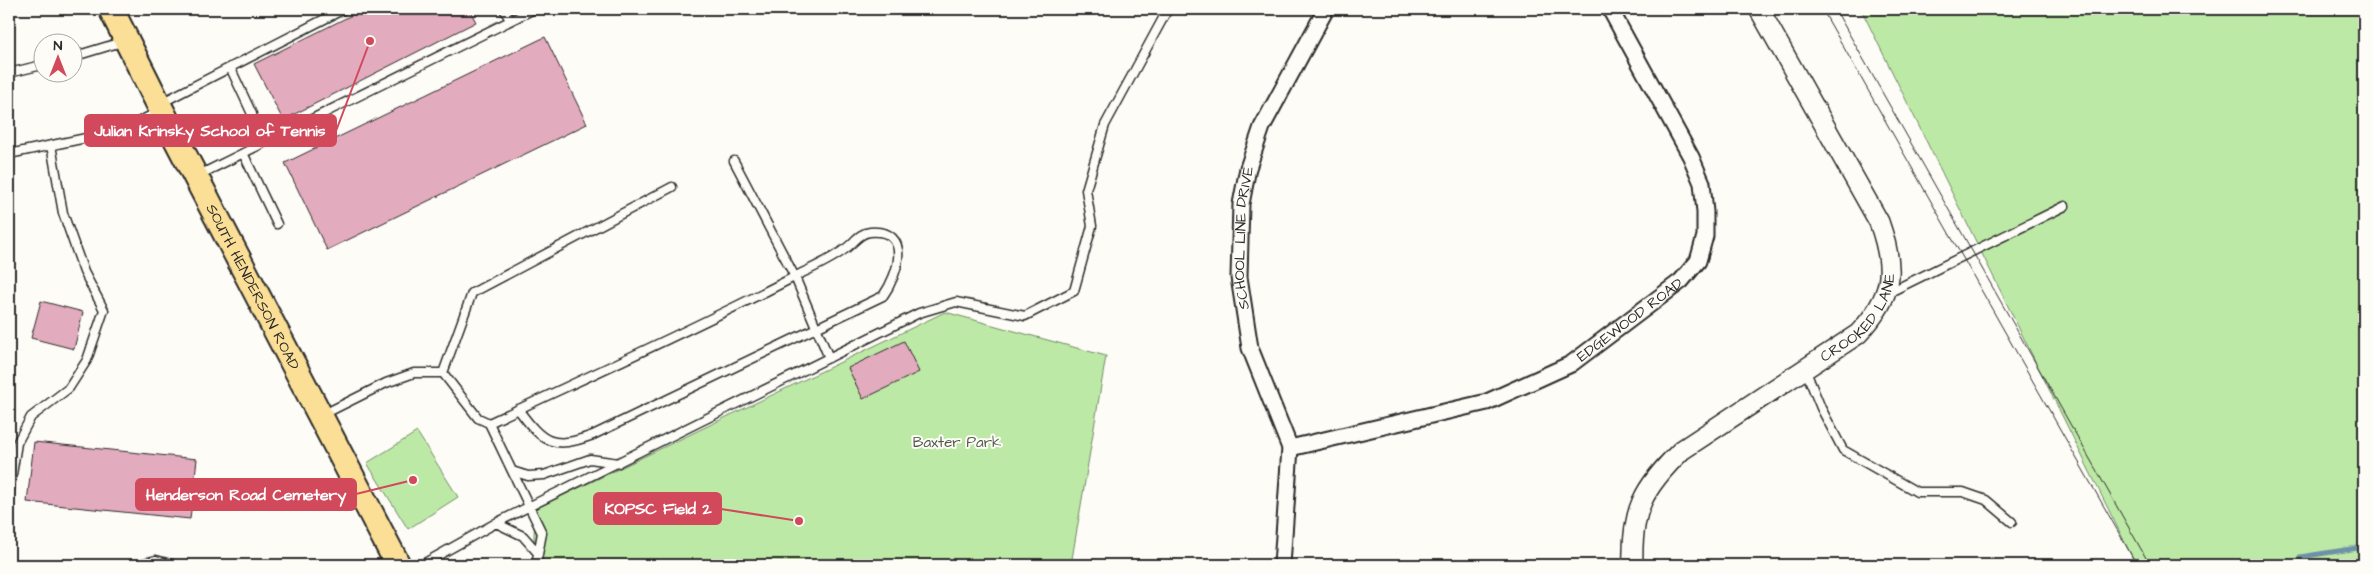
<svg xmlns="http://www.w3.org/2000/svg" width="2373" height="574" font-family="'Architects Daughter',sans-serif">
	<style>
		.green { fill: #bde9a6; stroke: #748a68 }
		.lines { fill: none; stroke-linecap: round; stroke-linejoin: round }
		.stream { stroke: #6e91a8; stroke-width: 5 }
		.building { fill: #e3abbe; stroke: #2b2b2b }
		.service-casing { stroke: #2b2b2b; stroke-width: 11 }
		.minor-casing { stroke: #2b2b2b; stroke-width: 19 }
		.tertiary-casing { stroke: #2b2b2b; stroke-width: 22 }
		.primary-casing { stroke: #2b2b2b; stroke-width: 28 }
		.service { stroke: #fdfcf7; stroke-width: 8 }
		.minor { stroke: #fdfcf7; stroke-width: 15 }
		.tertiary { stroke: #fdfcf7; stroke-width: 19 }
		.primary { stroke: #fbdf96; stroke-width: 24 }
		.tram { stroke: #2b2b2b; stroke-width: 1 }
		.labels { text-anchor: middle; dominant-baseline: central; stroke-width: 4; stroke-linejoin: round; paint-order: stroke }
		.street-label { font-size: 15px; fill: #2b2b2b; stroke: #fdfcf7 }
		.park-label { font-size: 15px; fill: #505a4a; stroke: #fdfcf7 }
		.leader { fill: none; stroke: #d1495b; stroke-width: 2 }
		.callout-dot { fill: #d1495b; stroke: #fdfcf7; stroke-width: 2 }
		.callout { fill: #d1495b; stroke: #d1495b; stroke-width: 2 }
		.callout-label { font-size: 16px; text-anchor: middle; font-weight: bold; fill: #fff }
	</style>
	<rect width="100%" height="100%" fill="#fdfcf7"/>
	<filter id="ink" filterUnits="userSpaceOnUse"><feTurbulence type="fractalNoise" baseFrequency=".02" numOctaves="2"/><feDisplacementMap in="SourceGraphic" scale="10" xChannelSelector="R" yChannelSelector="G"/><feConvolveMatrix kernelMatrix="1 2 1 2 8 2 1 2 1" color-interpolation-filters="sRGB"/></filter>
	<g filter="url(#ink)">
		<path class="green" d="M1861 9H2364V565H2136Z
			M945 312 1106 356 1071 565H533L535 509Z
			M417 432 458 497 408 529 367 463Z"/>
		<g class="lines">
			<path class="stream" d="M2300 557 2364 547"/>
		</g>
		<path class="building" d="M364 9H469L476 22 283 120 254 64Z
			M545 37 587 124 327 250 285 163Z
			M41 301 83 312 74 349 31 338Z
			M904 341 919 372 863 399 848 368Z
			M34 442 197 459 190 519 27 502Z"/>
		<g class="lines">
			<defs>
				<path id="service" d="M504 9 510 20
					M72 57 125 41
					M230 67 252 114
					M9 73 42 65
					M161 103 344 9
					M243 153 277 224
					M9 154 120 131 160 111
					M734 161 795 277 829 358
					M197 176 534 9
					M1888 293 2065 206
					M1805 369 1821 408 1843 450 1917 492H1963L1986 500 2012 522
					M443 373 478 418 489 423C591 375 696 328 796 276 812 268 831 260 845 249 854 243 859 233 870 232 913 229 898 275 883 296L593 435C552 450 543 443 518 409
					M322 415 386 383 414 373H443L472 293 672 187
					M489 423 512 471 528 476 544 475 590 459 618 463
					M512 471 542 533 536 565
					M9 494 17 443 31 417 69 388 87 360 104 310 84 272 63 213 51 145
					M496 523 523 536 538 553
					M136 565 156 560 175 565
					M421 565 496 523 919 313 956 302 1025 316 1074 291 1092 226 1086 190 1105 125 1168 9"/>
				<g id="minor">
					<path id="s1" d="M1290 448 1487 402 1571 364 1681 281 1698 261 1705 236V212L1702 183 1691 157 1610 9"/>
					<path id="s2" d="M1282 565 1290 448 1250 348 1239 277 1241 204 1248 168 1262 127 1326 9"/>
				</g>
				<g id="tertiary">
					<path id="s3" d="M1633 565C1631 510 1643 488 1682 450L1858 334C1894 296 1896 270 1879 222L1759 9"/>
				</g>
				<g id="primary">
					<path id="s4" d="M111 9 176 139 398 565"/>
				</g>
			</defs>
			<use href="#service" class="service-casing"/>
			<use href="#minor" class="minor-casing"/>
			<use href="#tertiary" class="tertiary-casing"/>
			<use href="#primary" class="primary-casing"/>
			<use href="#service" class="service"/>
			<use href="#minor" class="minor"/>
			<use href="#tertiary" class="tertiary"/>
			<use href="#primary" class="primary"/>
			<path class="tram" d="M1822 9 2137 565
				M1835 9 2150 565"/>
		</g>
	</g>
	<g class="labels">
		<g class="street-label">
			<text stroke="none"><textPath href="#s2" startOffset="336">SCHOOL LINE DRIVE</textPath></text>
			<text stroke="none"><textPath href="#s4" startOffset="312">SOUTH HENDERSON ROAD</textPath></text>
			<text stroke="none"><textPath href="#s3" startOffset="354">CROOKED LANE</textPath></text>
			<text stroke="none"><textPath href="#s1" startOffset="368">EDGEWOOD ROAD</textPath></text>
		</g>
		<g class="park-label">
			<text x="957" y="442">Baxter Park</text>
		</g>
	</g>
	<path class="leader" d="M370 41L336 131M413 480L356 494M799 521L721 509"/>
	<g class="callout-dot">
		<circle cx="370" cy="41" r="5"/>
		<circle cx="413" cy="480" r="5"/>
		<circle cx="799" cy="521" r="5"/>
	</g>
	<g class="callout">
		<rect x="85" y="115" width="251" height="31" rx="5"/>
		<rect x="136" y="479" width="220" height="31" rx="5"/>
		<rect x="594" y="493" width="127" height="31" rx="5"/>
	</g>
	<g class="callout-label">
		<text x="210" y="136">Julian Krinsky School of Tennis</text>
		<text x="246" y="500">Henderson Road Cemetery</text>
		<text x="658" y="514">KOPSC Field 2</text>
	</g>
	<rect width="2373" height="574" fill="none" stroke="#fdfcf7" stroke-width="30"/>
	<rect x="15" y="15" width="2343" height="544" fill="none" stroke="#2b2b2b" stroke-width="2" filter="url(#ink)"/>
	<g transform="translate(58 58)"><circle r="24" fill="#fdfcf7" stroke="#a9a8a5"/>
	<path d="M0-4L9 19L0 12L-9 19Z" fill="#d1495b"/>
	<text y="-8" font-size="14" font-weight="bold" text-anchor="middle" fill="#2b2b2b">N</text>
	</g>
</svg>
